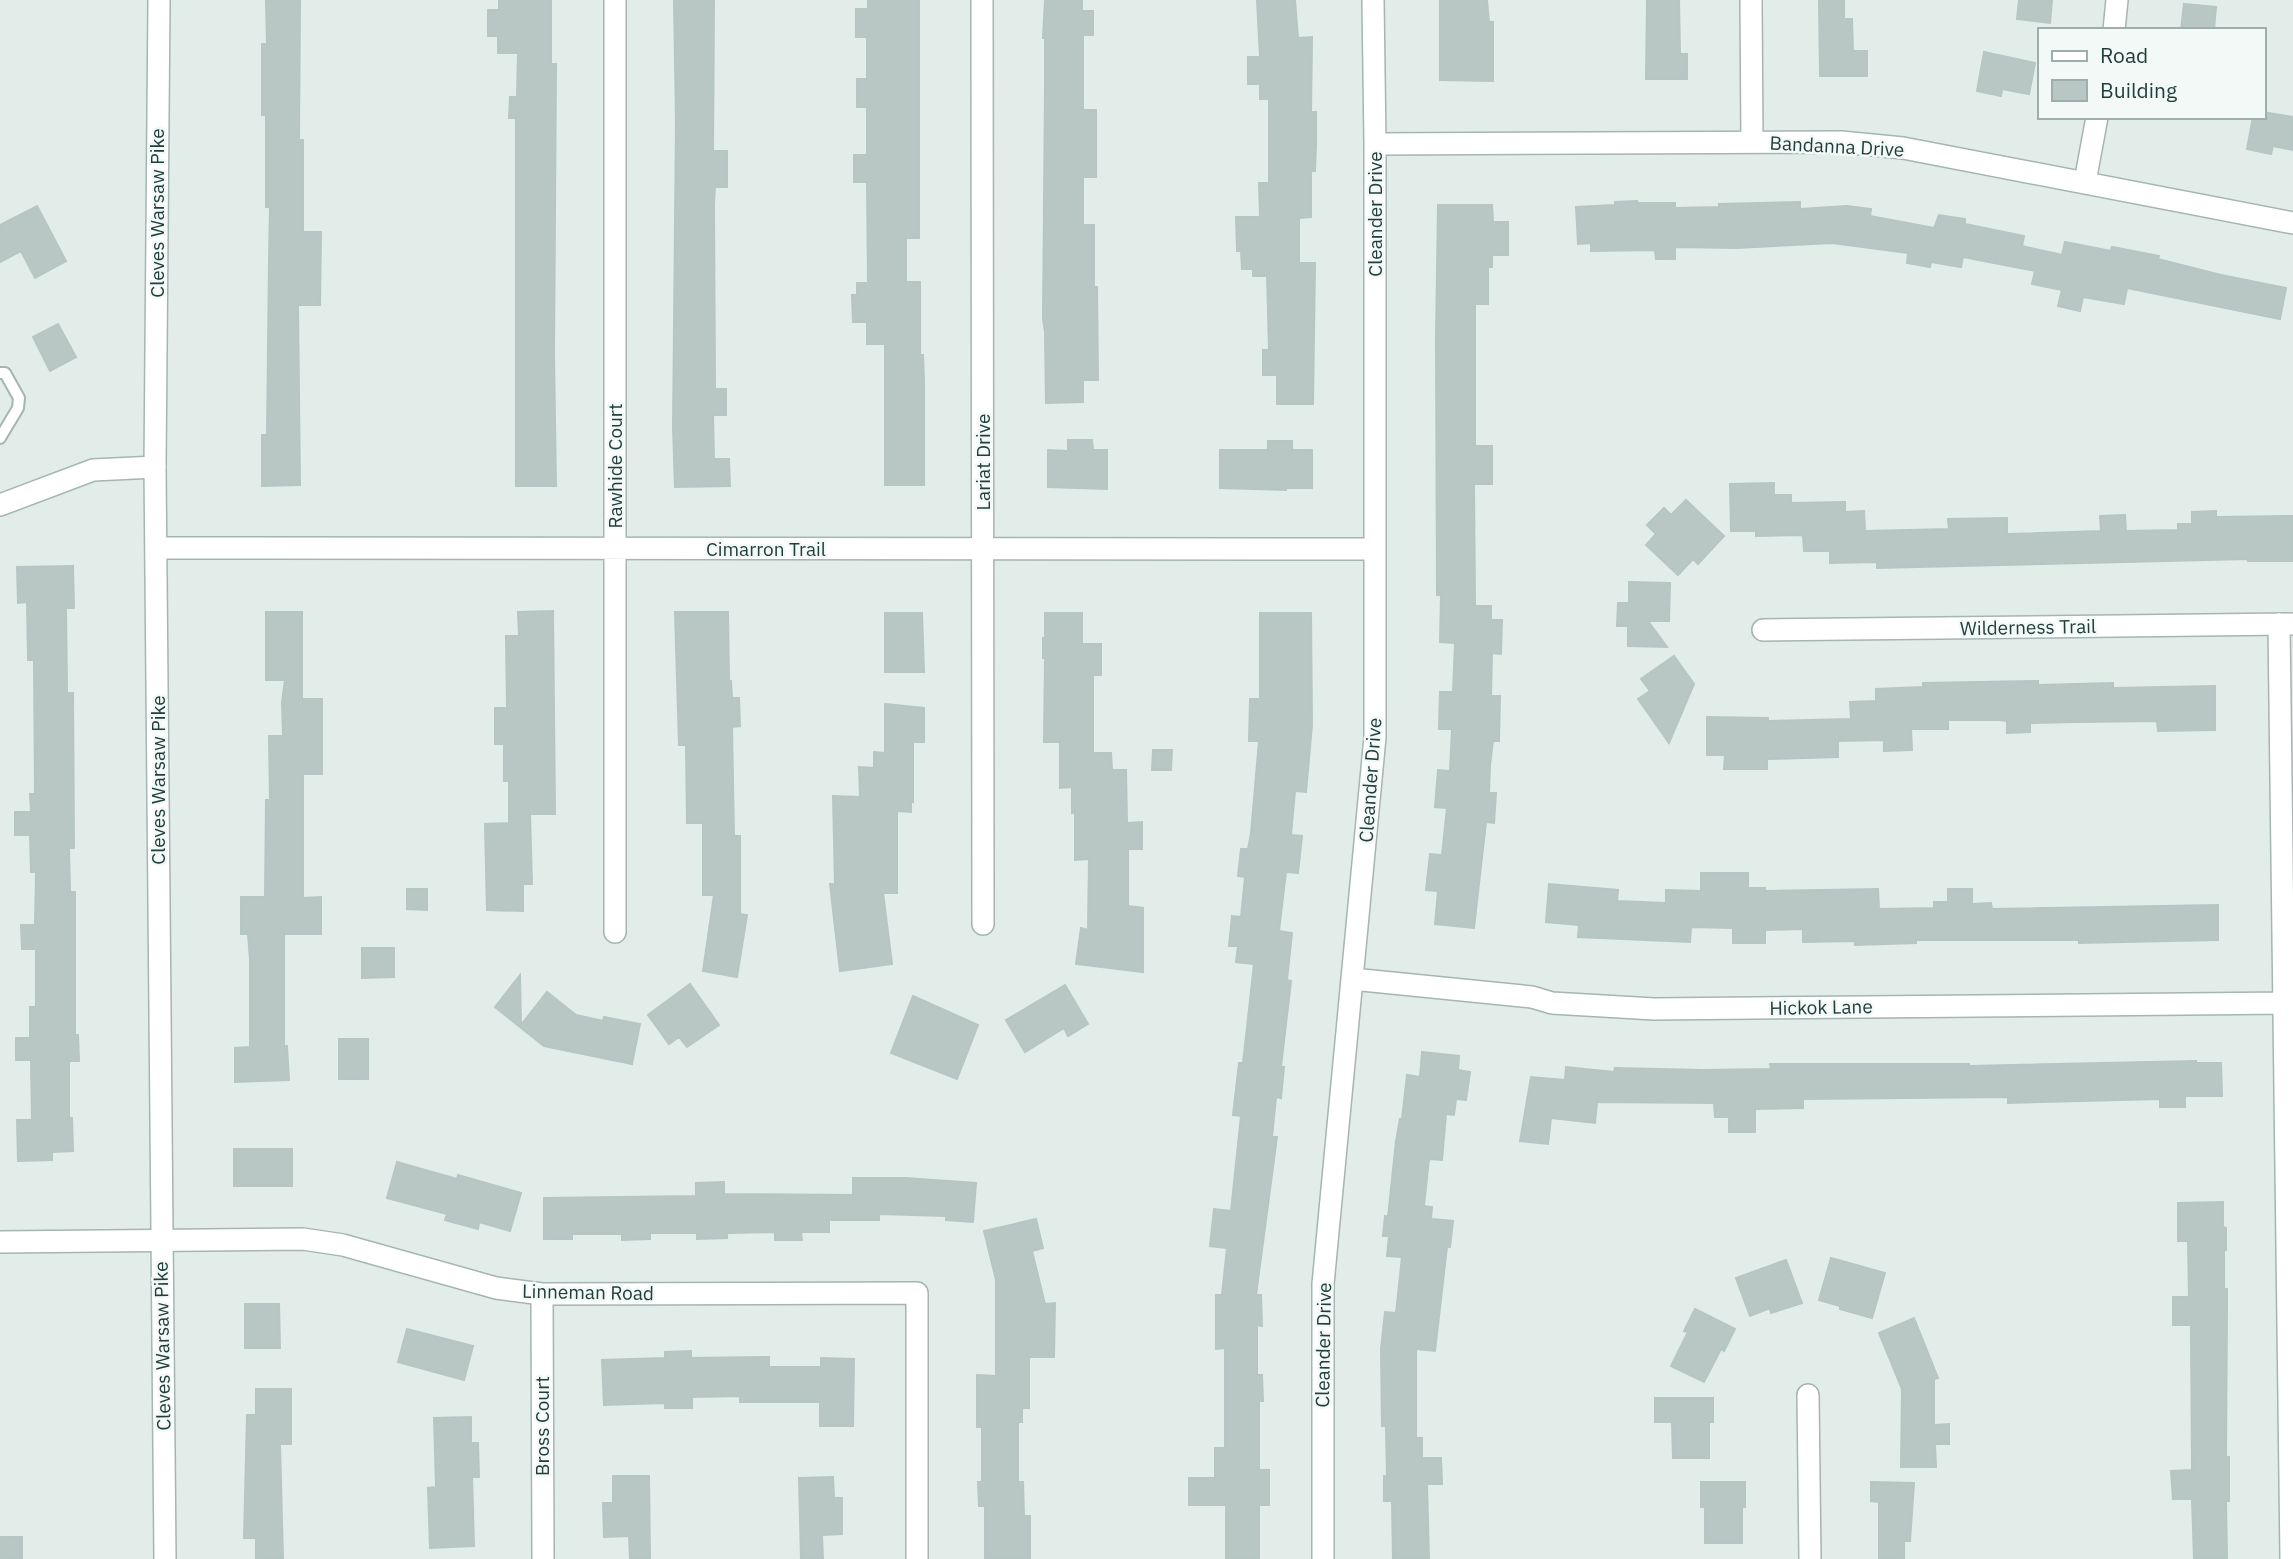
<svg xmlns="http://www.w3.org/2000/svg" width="2293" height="1559" font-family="'IBM Plex Sans',sans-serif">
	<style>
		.building { fill: #b8c7c4; stroke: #b5c6c3; stroke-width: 2 }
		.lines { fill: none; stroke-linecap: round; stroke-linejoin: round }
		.service-casing { stroke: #a5b5b2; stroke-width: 14 }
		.minor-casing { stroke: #a5b5b2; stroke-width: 24 }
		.tertiary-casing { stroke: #a5b5b2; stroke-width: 24 }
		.service { stroke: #fff; stroke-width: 10 }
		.minor { stroke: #fff; stroke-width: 21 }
		.tertiary { stroke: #fff; stroke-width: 21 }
		.labels { text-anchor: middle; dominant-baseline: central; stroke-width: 5; stroke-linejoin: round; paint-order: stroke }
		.street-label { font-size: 19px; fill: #223e3c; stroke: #f3f9f7 }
	</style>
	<rect width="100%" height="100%" fill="#e2edea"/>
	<path class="building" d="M266 0H300L299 140H303V232H321L320 305H298L300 485 262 486V435H267L269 260 270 207H266V115H262V44H267Z
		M499 0H551V64H556L554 355 556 486H516V118H509L510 97H517L518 53H498V36H488V10H499Z
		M674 0H714L713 151H727V187H715L714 204 715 389H726V415H713L714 459H729L730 486 675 487 673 427 676 122Z
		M868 0H919V238H906V282H920V355H923L924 381V485H885V344H867V322H853L852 295H857V283H868L867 182H854V155H867V107H857V79H867V37H856V9H868Z
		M1045 0H1082V11H1093V35H1083V110H1096V177H1083V225H1094V287H1097L1098 380H1083V402L1046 403 1045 332 1043 319 1045 89V38H1043Z
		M1257 0H1295L1298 38 1312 37 1311 112H1316V145L1315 171H1311V217L1299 218V263H1315L1313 404H1277V375H1263V350H1269L1267 276H1253V269H1242L1241 251H1237L1236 217H1260L1259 183H1269V99H1260V84H1248V57H1260Z
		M1440 0H1487L1489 22H1493V81L1440 80Z
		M1647 0H1679L1680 54H1687V79H1646Z
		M1819 0H1844V19H1852L1853 51H1867V76H1820Z
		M2019 0H2052L2050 23 2017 19Z
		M2184 4 2216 7 2214 30H2181Z
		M1984 52 2035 63 2029 94 2002 89 2001 96 1977 91Z
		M2263 112 2293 117V150L2273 146 2271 154 2247 149 2253 117H2263Z
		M1637 201V203H1675V208L1719 207V204L1800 202V209L1847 206 1871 209 1870 216 1934 228 1939 215 1965 219V224L2024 236 2022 246 2062 255 2065 242 2111 251 2112 247 2159 256 2158 259 2221 275 2286 288 2280 319 2127 288 2124 304 2083 297 2080 311 2058 306 2062 290 2032 284 2035 271 1963 257 1961 267 1931 262 1930 267 1907 263 1908 253 1832 243 1736 248 1675 247V259H1656L1655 250 1591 251V243L1578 244 1576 207 1615 205V202Z
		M1438 205H1492L1493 222H1508V255H1492V267H1488V304H1475V446H1492V484H1474L1475 606H1491V620H1502L1501 654 1492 653 1491 696H1500L1499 741H1493L1490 765 1489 793H1496L1494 823 1486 822 1474 928 1435 924 1438 891 1426 890 1430 854 1442 855 1447 808 1435 807 1438 770 1450 771 1452 729H1439L1440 692H1453L1455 643 1440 642 1441 595H1437L1436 338Z
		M37 206 66 261 35 278 21 251 0 262V225Z
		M58 324 76 357 50 371 33 337Z
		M1068 440H1092L1093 450H1107V489L1048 487V450L1068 451Z
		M1268 441H1292V450H1312V488H1286V490L1220 488V450H1268Z
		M1774 483V495H1791V503L1845 502V512L1864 511 1865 531 1949 529 1948 519 2007 518V534L2101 531 2100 516 2125 515 2126 531 2178 530V524H2192V512L2216 511V517L2293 516V561H2248V559L1877 568V562L1830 563V551H1804L1803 535 1756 536V531H1731L1730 484Z
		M1686 500 1724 536 1698 564 1693 559 1678 575 1646 545 1656 534 1647 525 1664 508 1671 515Z
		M73 566 74 608H66L67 693H73L74 848H69L70 892H75V1035H78L79 1061H69V1118H72L73 1151 52 1152V1160L18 1161 17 1120H32L31 1060H16V1038H30V1007H36V949H22L21 925H35L36 872H31L30 835H15V812H31L30 794H35L34 660H28L27 602 18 603 17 567Z
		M1629 582 1670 583 1669 621H1648L1667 647 1628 646V626H1617L1618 603H1629Z
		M553 611 555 814H530L532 884H523V911L487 910 485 824 509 823V781H504V744H495V708H507L506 636H519L518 612Z
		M266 612H302V699H322V774H303V898L321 897V934H284V1046H287L289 1080 235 1082V1048L250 1047V960L248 934H241V897H265L266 800H270L269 736H283L282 702 285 680H266Z
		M675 612H728L729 681H731L732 698H739L740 726 732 727 734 836H740V914L747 915 737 977 703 971 714 895H703V823H687L686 745H679Z
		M885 613H922L924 672H885Z
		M1045 613H1082V644H1101V675H1093V753H1111L1112 770H1126L1127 823 1142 822V849H1128V906L1143 908V972L1076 964 1081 928 1088 930 1089 859 1075 860V812L1072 813V787L1060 788V742H1044L1045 658H1043V638H1045Z
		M1260 613H1311L1312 725 1306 792 1295 791 1291 835 1302 836 1298 873 1286 872 1279 931 1292 933 1287 980 1291 981 1281 1067H1284L1281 1098 1276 1097 1272 1137H1277L1256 1295H1261L1262 1326 1257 1325V1375H1262L1263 1401H1259V1470H1269V1505H1259V1559H1226V1505H1189V1478H1215V1448H1225V1348L1216 1349V1295H1222L1227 1248 1210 1246 1214 1209 1231 1211 1241 1116 1233 1115 1239 1063H1243L1254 964 1236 962 1238 946H1229L1232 916 1241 917 1245 877 1238 876 1241 849H1248L1251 833 1259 741H1249L1250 699H1260Z
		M1674 656 1694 684 1669 743 1638 699 1650 691 1641 679Z
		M2038 681V685L2113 683V688L2215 686V730L2158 731 2157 721 2077 722 2030 723V732L2007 733V721L1999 720H1948V729H1911L1912 750 1884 751V740L1838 741V757L1767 759V769H1724L1725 755H1707V717L1768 718V721L1851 719 1850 702 1876 701V689L1923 687V683Z
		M885 704 924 708V742H913V802H911V812L897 811V893H883L892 964 840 971 830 884H835L833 796 860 797 859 767 874 768V752L885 753Z
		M1153 750H1172L1171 770H1152Z
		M1701 873H1748V888H1765V891L1878 889 1879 909 1934 908V902H1948V889H1972V904L1991 903 1992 909 2218 905V940L2079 943V940H1916V943L1855 945V941L1803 942V929L1765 930V943H1733V928L1691 927 1690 942 1578 937 1579 925 1546 922 1549 884 1618 890 1617 901 1666 903V890L1701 891Z
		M407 889H427V910L407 909Z
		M362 948H394V977L362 978Z
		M520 975 521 1025 547 992 576 1015 603 1021 604 1017 640 1024 632 1064 544 1046 495 1007Z
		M690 984 719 1025 687 1047 679 1037 669 1044 648 1015Z
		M1065 985 1088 1024 1068 1036 1064 1028 1025 1052 1006 1020Z
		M913 996 978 1025 957 1079 891 1053Z
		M339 1039H368V1079H339Z
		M1422 1052 1459 1056 1458 1070 1470 1072 1466 1100 1456 1099 1454 1115 1446 1114 1442 1160 1429 1159 1424 1206 1432 1207 1431 1219 1453 1221 1450 1247H1447L1435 1351 1416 1349V1438H1422V1458H1441L1442 1484H1427L1429 1559H1393L1392 1501H1384V1476H1387L1386 1426H1382L1381 1349 1385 1312 1396 1313 1402 1257 1387 1256 1389 1236H1383L1385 1216 1388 1217 1396 1141 1400 1119H1402L1407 1075 1420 1077Z
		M2196 1061V1063H2221L2222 1096H2185V1107H2160V1099L2008 1103V1097L1803 1099V1108L1755 1109V1132H1729V1117H1715L1714 1103 1597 1102 1595 1123 1551 1118 1548 1144 1520 1141 1531 1077 1565 1080 1566 1067 1614 1072 1615 1068 1702 1070 1771 1069 1770 1064H1969V1066Z
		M234 1149H292V1186H234Z
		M397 1162 457 1179 458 1175 521 1193 510 1231 479 1222 478 1229 445 1220 447 1214 387 1198Z
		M853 1178H905L976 1183 973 1222 946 1220V1216L879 1214V1220H829V1232H801L802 1240H775V1232L727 1233V1238L697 1239V1233H650V1239L622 1240V1234H572V1239H544V1198L696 1196V1183L724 1182V1194L853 1195Z
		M2223 1202V1227L2226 1228V1250H2224V1289H2227V1302L2226 1457H2229V1501H2226L2227 1559H2194L2192 1499H2173L2171 1471 2192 1470 2191 1325H2173V1297H2189L2188 1241H2178V1203Z
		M1036 1219 1043 1248 1032 1251 1045 1304 1055 1303 1054 1357H1029V1408H1022V1422H1018V1482H1023L1024 1516H1030V1559H985V1506H979L978 1482H982V1427H977V1375L996 1376V1280L984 1231Z
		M1831 1258 1885 1273 1872 1318 1840 1309V1306L1819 1300Z
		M1786 1260 1802 1303 1771 1313 1770 1308 1750 1316 1736 1278Z
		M245 1304H279L280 1348H245Z
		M1695 1309 1735 1329 1724 1351 1721 1349 1704 1382 1671 1366 1688 1332 1684 1331Z
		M1914 1318 1938 1378 1934 1379V1425L1949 1424V1444H1935L1936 1467H1901L1902 1389 1879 1333Z
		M407 1329 473 1346 464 1380 398 1362Z
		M691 1351V1358L769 1357V1367H821V1358L854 1359 853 1426H820V1402H740V1396L692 1397V1408H665V1403L604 1405 602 1360 665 1358V1352Z
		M256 1389H291V1444H280L283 1559H256V1538H244L247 1415H256Z
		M1655 1398H1713V1422H1709V1458H1673L1672 1422H1655Z
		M471 1417V1443H478L479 1477H472L474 1546 430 1548 428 1488 436 1487 434 1418Z
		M613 1476H649L650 1559H630L629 1536 604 1537 603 1503H613Z
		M833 1477 834 1498H842V1534L822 1535 823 1559H801L799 1478Z
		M1701 1482H1745V1507H1742V1543H1705V1507H1701Z
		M1871 1482 1914 1483 1910 1541H1904V1559H1879V1502L1871 1501Z
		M0 1537H22V1559H0Z"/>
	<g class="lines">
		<defs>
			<path id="service" d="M0 373H5L19 398 18 408 0 438"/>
			<path id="minor" d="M615 0V932
				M982 0 983 924
				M1751 0 1752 142
				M2114 30 2117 0
				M1375 144 1841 142 1903 148 2293 223
				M2085 182 2097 117
				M0 505 93 470 155 467
				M157 548 1375 549
				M2279 624 2291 1559
				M1763 630 2291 624
				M1352 979 1532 997 1552 1003 1654 1009 2293 1003
				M0 1242 303 1239 343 1245 496 1288 542 1294 917 1293V1559
				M542 1294 543 1559
				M1808 1395 1810 1559
				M1323 1559V1284L1375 737V144L1373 0"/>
			<path id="tertiary" d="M159 0 155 467 165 1559"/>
		</defs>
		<use href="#service" class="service-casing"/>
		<use href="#minor" class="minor-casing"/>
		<use href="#tertiary" class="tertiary-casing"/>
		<use href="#service" class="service"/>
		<use href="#minor" class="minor"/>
		<use href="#tertiary" class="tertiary"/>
	</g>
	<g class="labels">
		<g class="street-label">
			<text transform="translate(1837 146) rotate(3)">Bandanna Drive</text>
			<text transform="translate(157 213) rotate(-90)">Cleves Warsaw Pike</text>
			<text transform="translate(1375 214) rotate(-90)">Cleander Drive</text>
			<text transform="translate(983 462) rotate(-90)">Lariat Drive</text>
			<text transform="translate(615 466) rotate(-90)">Rawhide Court</text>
			<text x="766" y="549">Cimarron Trail</text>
			<text transform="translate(2028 627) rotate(-1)">Wilderness Trail</text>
			<text transform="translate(158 780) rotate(-90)">Cleves Warsaw Pike</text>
			<text transform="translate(1370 780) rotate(-86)">Cleander Drive</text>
			<text transform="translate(1821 1007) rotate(-1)">Hickok Lane</text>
			<text transform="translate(588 1292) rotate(1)">Linneman Road</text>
			<text transform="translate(1323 1345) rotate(-89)">Cleander Drive</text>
			<text transform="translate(162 1346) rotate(-91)">Cleves Warsaw Pike</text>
			<text transform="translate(542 1426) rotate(-90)">Bross Court</text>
		</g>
	</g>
	<rect x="2038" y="28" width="228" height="91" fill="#f3f9f7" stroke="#9faeac" stroke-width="2"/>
	<rect x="2052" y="51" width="35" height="10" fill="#ffffff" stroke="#9faeac" stroke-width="2"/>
	<text x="2100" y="63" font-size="21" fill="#223e3c">Road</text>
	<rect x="2052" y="80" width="35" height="21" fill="#b8c7c4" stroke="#9faeac" stroke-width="2"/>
	<text x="2100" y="98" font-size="21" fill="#223e3c">Building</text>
</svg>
